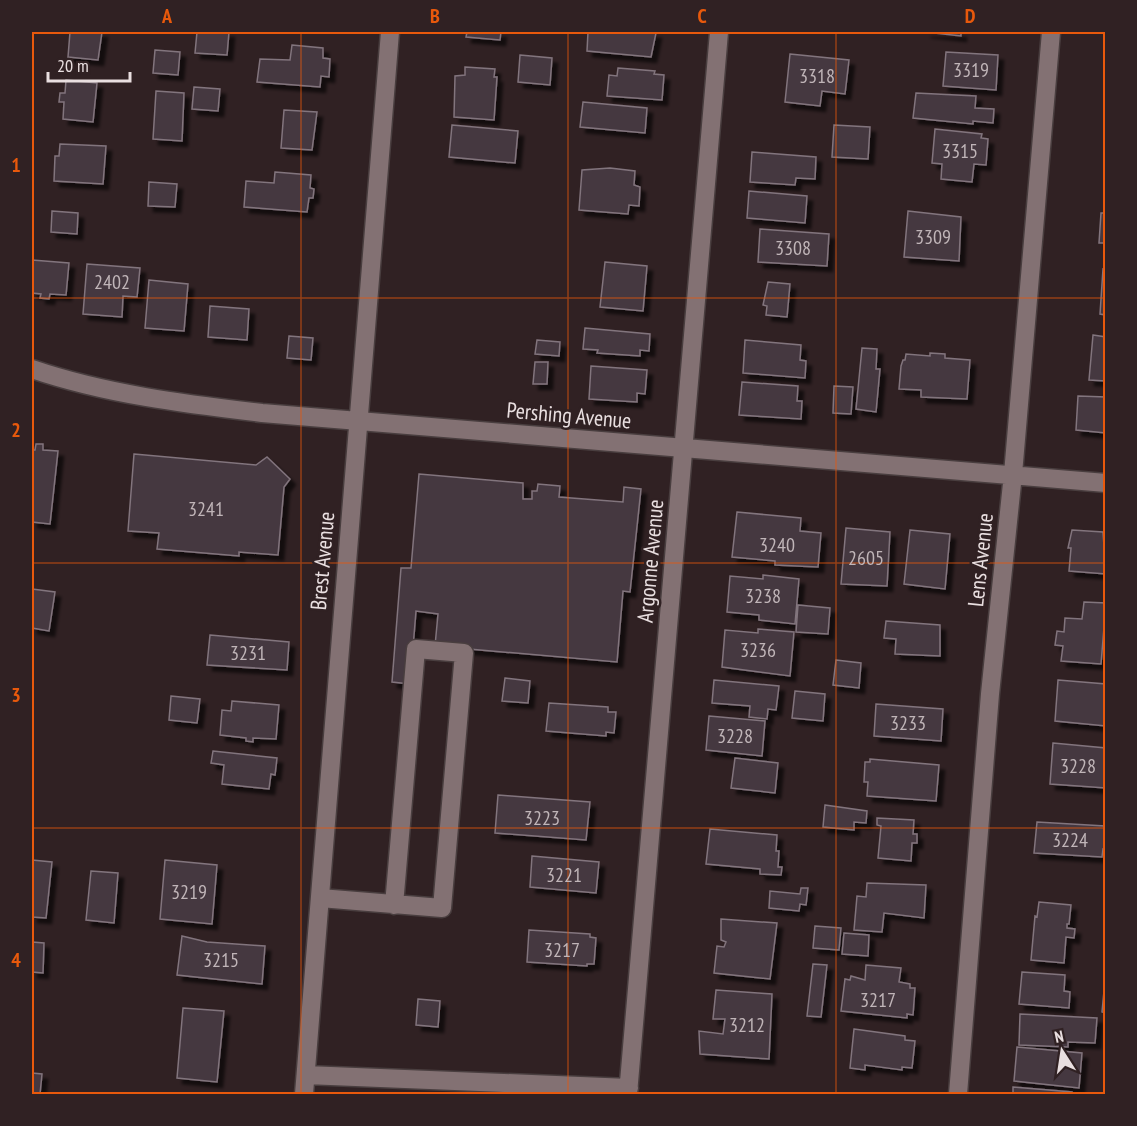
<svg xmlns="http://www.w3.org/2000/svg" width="1137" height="1126" font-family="'PT Sans Narrow',sans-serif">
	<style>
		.building { fill: #453841; stroke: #82747d; stroke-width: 1.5; filter: url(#shadow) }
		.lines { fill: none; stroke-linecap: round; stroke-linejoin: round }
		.minor-casing { stroke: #493e3f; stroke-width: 21 }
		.minor { stroke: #837173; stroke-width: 18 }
		.grid { fill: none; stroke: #e8590c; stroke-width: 1.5; stroke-opacity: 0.55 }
		.labels { text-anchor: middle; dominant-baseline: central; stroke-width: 5; stroke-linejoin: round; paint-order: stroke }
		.number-label { font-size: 20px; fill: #c0b5b8 }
		.street-label { font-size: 22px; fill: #e9dfe0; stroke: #302123 }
		.neatline { fill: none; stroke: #e8590c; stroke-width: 2 }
		.grid-label { font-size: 20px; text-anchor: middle; font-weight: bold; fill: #e8590c }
	</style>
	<defs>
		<filter id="shadow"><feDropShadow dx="5.5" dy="5.5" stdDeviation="1.5" flood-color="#0009"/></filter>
	</defs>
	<rect width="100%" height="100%" fill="#302123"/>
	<path class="building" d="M70 32H102L98 60 68 57Z
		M197 32H229L227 55 195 53Z
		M467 32H501L500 40 466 37Z
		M588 32 656 33 651 57 587 51Z
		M925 32H961V36Z
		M292 45 323 48V58L330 59 329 77 321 76 320 87 257 82 260 59 290 60Z
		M155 50 180 52 178 75 153 73Z
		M946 52 998 55 996 90 943 86Z
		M790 54 849 60 845 94 822 91 820 106 785 102Z
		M520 55 552 58 550 85 518 82Z
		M465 67 495 69 494 77H497L494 120 454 117 455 76 465 75Z
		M618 68 655 71 654 74 664 75 662 100 607 96 609 75 617 76Z
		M66 80 97 83 93 122 63 119 64 102H59L60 93H65Z
		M194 87 220 89 218 111 192 109Z
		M156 91 184 93 182 141 153 139Z
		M916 93 976 96 975 108 994 109 993 123 973 121V124L913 118Z
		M583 102 647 108 645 133 580 127Z
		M284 110 317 112 312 150 281 148Z
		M452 125 518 131 515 163 449 157Z
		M834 125 870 127 868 159 832 157Z
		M935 129 982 134 981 138 988 139 986 165 974 164 972 182 941 179 942 164 932 163Z
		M60 144 106 146 103 184 54 181 55 156H59Z
		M752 152 816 157 815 179 796 178 795 185 750 182Z
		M610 168 635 171 634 185 640 187 639 206 629 205 628 214 579 210 582 170Z
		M275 172 311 175 310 188 314 189 313 198H309L307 212 244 207 246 181 274 183Z
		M149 182 177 184 175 207 148 206Z
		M749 191 807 196 805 223 747 218Z
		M52 211 78 213 77 234 51 232Z
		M908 211 961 217 959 261 904 257Z
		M1101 213H1106V243H1099Z
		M760 229 829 234 827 266 758 262Z
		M32 260 69 263 66 295 50 294 49 299 40 298 41 294 32 293Z
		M605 262 647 266 643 311 600 307Z
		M87 264 140 268 137 297 123 296 122 317 83 314Z
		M1103 269 1106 270V315L1100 314Z
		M149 280 188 284 184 331 145 328Z
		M768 282 790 284 787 317 766 315 767 306 763 305Z
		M210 306 249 309 247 340 208 337Z
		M585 328 650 334 649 351 640 350V356L597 353 598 350 583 349Z
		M1093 335 1106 337V381L1089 380Z
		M289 336 313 338 311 360 287 358Z
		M537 340 560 342 559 356 535 354Z
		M745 340 801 345 800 360 806 361 805 378 743 373Z
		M862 348 877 349 876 369H880L876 412 856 409Z
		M930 353 945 354V358L970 360 967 399 921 397V390L899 389 901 366 903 360H905L906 354 930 356Z
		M535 362H548L547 384H533Z
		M591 366 647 370 645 394 637 393V402L589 399Z
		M742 382 798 386 797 401H802L801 419 739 415Z
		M834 386 853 387 851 414 833 413Z
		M1078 396 1106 397V433L1076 430Z
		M36 444H43V450L58 451 50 524 32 522V450H35Z
		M134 454 256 465 267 457 290 479 284 487 278 555 239 552V556L157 549 159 533 128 531Z
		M419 474 523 483V499H532V491H537L538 484 560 486 559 497 623 502 624 487 641 489 630 592 623 591 617 662 435 646 438 614 416 611 410 684 392 682 401 568H411Z
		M737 512 801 518 800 531 821 533 818 567 775 565V561L732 557Z
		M846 528 890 532 887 586 841 584Z
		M910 530 950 534 945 589 904 584Z
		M1072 530 1103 532 1106 574 1069 571 1071 548H1068Z
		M763 575 799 579 795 624 759 620V615L727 612 730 576 763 579Z
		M32 589 55 592 49 631 32 628Z
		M1084 602 1106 603 1101 664 1061 661 1063 646 1055 645 1057 631 1064 632 1065 618 1082 619Z
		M798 605 830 608 828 634 796 632Z
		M886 621 940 625V656L895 654 896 639 884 638Z
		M758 629 794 632 790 676 722 667 725 630 758 633Z
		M210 635 289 642 287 670 207 665Z
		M836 660 861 663 859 688 833 685Z
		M505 678 530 681 528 703 502 701Z
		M714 680 779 686 776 710 768 709 767 719 749 717 750 706 712 703Z
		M1058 680 1106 684V726L1055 721Z
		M795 691 825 694 823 721 792 718Z
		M171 696 200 699 197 723 169 720Z
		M232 701 279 705 276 739 253 738V742L246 741V738L220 735 222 710 231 711Z
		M549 703 608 707V712H616L614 733 606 732V736L546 731Z
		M876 704 943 709 941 741 874 736Z
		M709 716 765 721 762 756 706 750Z
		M1053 743 1106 748V788L1050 784Z
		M213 751 277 758 275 775 271 774 269 789 222 784 224 765 211 763Z
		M735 758 778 763 775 793 731 788Z
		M870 759 939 765 936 801 867 796 868 782H864L865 762H870Z
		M498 795 590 802 586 840 495 833Z
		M825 805 867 811 866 823 854 822V830L823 827Z
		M877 818 914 820 913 834H917V843H912L911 861 878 858 881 826 877 825Z
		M1037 822 1105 826 1106 850 1103 849 1102 857 1034 853Z
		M710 829 777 835 776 851H779L778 867H782L781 875 760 874V869L706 864Z
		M532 856 599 862 596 893 530 887Z
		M32 860 52 862 46 918 32 917Z
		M165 860 217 865 212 924 160 919Z
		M91 871 118 873 114 923 86 920Z
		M867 883 926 885 924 918 884 913 882 932 854 930 857 896 866 897Z
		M801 888H808L806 905 800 904 799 911 769 908 770 891 800 894Z
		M1039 902 1071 905 1069 924H1067V928L1075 929 1074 938 1066 937 1064 963 1031 960 1035 916 1037 917Z
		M721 919 777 923 770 979 714 973 717 946 724 947 726 942 721 940Z
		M815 926 841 928 839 950 813 948Z
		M529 930 590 934V937L596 938 594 964H587V966L527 962Z
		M844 933 869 935 868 956 842 954Z
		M182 936 207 942 265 946 262 984 177 975Z
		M32 942 44 943 43 973 32 972Z
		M813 964 827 965 821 1017 807 1016Z
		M866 965 901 968 899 982 910 984V988H915L913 1015 907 1014V1018L841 1011 845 979 850 980 851 976 865 980Z
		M1022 972 1065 975 1064 991 1070 992 1069 1008 1019 1004Z
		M716 990 772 994 769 1059 700 1054 699 1031 723 1034 725 1019H713Z
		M1104 991H1106V1013L1102 1012Z
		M418 999 440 1001 438 1027 416 1025Z
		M183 1008 224 1011 217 1082 177 1078Z
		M1020 1014 1097 1018 1095 1043 1068 1042V1047L1019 1045Z
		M854 1029 905 1036V1040L915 1041 912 1068 902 1067V1070L865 1065V1070L850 1068Z
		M1017 1047 1082 1053 1079 1088 1014 1081Z
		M32 1073 42 1074 40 1094H32Z
		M1013 1087 1072 1092V1094H1013Z"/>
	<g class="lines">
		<defs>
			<path id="minor" d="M32 369C105 394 185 404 262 413L1106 483
				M320 898 442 908 464 653 416 649 394 905
				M306 1075 629 1088
				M304 1094 390 32
				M628 1094 719 32
				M958 1094 990 694 1013 474 1051 32"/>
		</defs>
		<use href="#minor" class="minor-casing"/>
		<use href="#minor" class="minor"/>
	</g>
	<path class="grid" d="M301 32V1094M568 32V1094M836 32V1094M32 298H1106M32 563H1106M32 828H1106"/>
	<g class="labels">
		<g class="number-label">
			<text x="971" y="70">3319</text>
			<text x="817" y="76">3318</text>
			<text x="960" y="151">3315</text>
			<text x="933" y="237">3309</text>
			<text x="793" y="248">3308</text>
			<text x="112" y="282">2402</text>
			<text x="206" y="509">3241</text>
			<text x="777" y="545">3240</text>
			<text x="866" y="558">2605</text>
			<text x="763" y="596">3238</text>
			<text x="758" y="650">3236</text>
			<text x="248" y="653">3231</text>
			<text x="908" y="723">3233</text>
			<text x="735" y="736">3228</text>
			<text x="1078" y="766">3228</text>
			<text x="542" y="818">3223</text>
			<text x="1070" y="840">3224</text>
			<text x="564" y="875">3221</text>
			<text x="189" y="892">3219</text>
			<text x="562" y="950">3217</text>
			<text x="221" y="960">3215</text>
			<text x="878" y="1000">3217</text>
			<text x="747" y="1025">3212</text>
		</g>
		<g class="street-label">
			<text transform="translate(569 415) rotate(5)">Pershing Avenue</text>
			<text transform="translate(980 560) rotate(-84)">Lens Avenue</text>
			<text transform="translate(322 561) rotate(-85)">Brest Avenue</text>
			<text transform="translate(650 561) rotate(-85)">Argonne Avenue</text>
		</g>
	</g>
	<rect width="1137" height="1126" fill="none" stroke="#302123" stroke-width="66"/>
	<g transform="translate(1062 1051) rotate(348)" stroke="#302123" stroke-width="4.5" paint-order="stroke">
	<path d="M0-4.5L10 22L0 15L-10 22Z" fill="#e9dfe0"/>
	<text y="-9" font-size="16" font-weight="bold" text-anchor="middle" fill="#e9dfe0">N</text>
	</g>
	<path d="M48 72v9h82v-9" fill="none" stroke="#e9dfe0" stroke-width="3"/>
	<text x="57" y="72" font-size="18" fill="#e9dfe0" stroke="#302123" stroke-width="4.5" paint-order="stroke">20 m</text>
	<rect x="33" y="33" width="1071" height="1060" class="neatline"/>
	<g class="grid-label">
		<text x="167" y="23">A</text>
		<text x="435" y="23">B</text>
		<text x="702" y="23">C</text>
		<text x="970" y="23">D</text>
		<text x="16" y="172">1</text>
		<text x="16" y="437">2</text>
		<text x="16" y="702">3</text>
		<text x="16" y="967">4</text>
	</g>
</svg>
